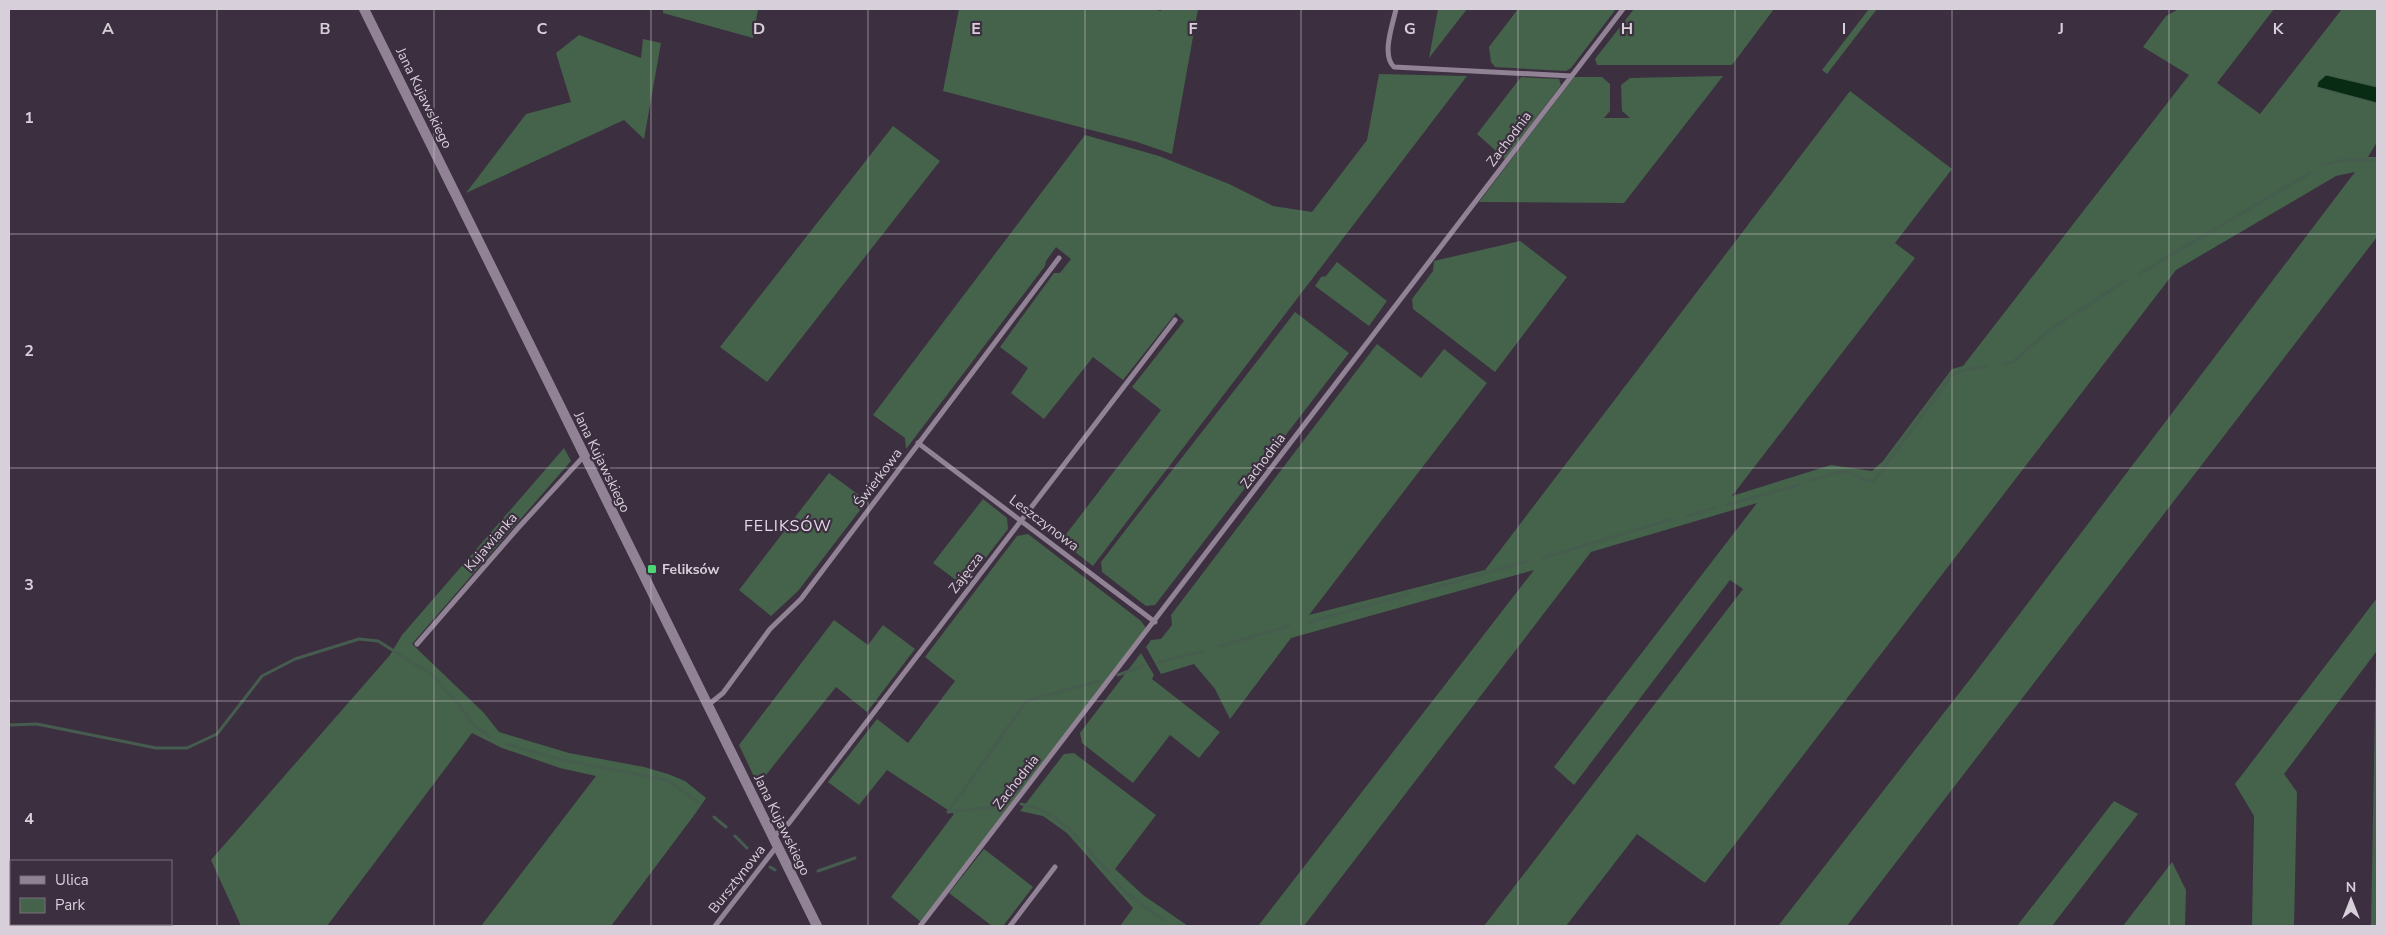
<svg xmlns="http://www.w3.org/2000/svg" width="2386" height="935" font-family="'Nunito Sans',sans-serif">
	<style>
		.green { fill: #44634a }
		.water { fill: #082b13; stroke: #465c4e }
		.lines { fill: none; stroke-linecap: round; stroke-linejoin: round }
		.stream { stroke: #465c4e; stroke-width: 3 }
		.street { stroke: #918295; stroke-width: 5 }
		.secondary { stroke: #918295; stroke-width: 10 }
		.grid { fill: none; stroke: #d7cfd9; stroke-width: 1; stroke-opacity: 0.55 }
		.poi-dot { fill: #4dd676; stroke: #3c2f40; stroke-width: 2 }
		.labels { text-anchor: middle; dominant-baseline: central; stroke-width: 4.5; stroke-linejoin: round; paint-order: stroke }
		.street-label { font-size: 14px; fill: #d7cfd9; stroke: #3c2f40 }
		.poi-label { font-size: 14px; font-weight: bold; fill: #d7cfd9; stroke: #3c2f40; text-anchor: start }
		.quarter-label { font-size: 16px; letter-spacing: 1px; fill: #e7d7ec; stroke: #3c2f40 }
		.grid-label { font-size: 16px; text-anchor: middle; font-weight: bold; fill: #d7cfd9; stroke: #3c2f40; stroke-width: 4.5; stroke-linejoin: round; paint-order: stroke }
	</style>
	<rect width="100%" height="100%" fill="#3c2f40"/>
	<path class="green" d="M663 9H758L753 38 663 13Z
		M959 9H1153L1161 11V9H1198L1172 154 1137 142 943 91Z
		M1438 9H1467L1429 58Z
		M1518 9H1616L1571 68 1566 71 1495 67 1491 62 1489 47Z
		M1634 9H1774L1732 65H1597L1595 59Z
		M1869 9H1877L1827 74 1822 70Z
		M2179 9H2274L2217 83 2260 114 2342 9H2377V87L2326 75 2317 87 2377 103V142L2368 157H2377V237L1847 926H1778L1971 678 2355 172 2336 176 2176 270 1705 883 1637 834 1566 926H1484L1743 589 1730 580 1574 785 1554 767 1757 503 1591 552 1304 926H1258L1534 570 1291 638 1230 719 1215 689 1194 664 1161 674 1146 647 1151 640 1161 639 1172 625 1171 615 1377 344 1421 378 1444 349 1487 383 1309 615 1485 570 1850 91 1952 169 1895 243 1915 258 1732 496 1831 465 1872 471 1883 461 1952 369 1963 366 2189 75 2143 47 2166 16Z
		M579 35 641 58 643 39 661 43 644 139 624 120 466 193 526 114 571 102 556 53Z
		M1379 74 1467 76 1093 566 1061 541 1161 410 1132 387 1184 321 1176 313 1123 380 1093 357 1044 419 1011 393 1028 368 1000 347 1054 273H1060L1071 259 1056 247 1046 261 1045 266 906 449 905 438 873 415 1085 135 1159 156 1229 184 1273 206 1312 212 1367 140Z
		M1723 76 1624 203 1479 202 1574 77H1602L1610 84V111L1604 118H1630L1622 111 1621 85 1630 78Z
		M1521 77 1559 79 1561 85 1505 159 1477 134Z
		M893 126 940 161 767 382 720 347Z
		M1520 241 1567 277 1495 372 1413 309 1412 299 1433 271 1434 261Z
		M1337 262 1387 301 1369 326 1315 286 1321 277 1326 276Z
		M1295 312 1349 353 1155 605 1146 606 1102 572 1101 562C1165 478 1231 396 1295 312Z
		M564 448 571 461 412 644 484 713 499 732 569 753 644 767 668 774 685 781 706 798 695 814 611 926H481L596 776 560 768 502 748 472 733 327 926H241L211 860 390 655 402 635Z
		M829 473 867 501 798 591 771 616 739 590Z
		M983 499 1007 518 1008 529 964 586 933 563Z
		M1028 534 1141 621 1146 628 921 922 891 897 954 814 887 770 859 805 828 782 877 719 908 743 955 681 925 657 1017 536Z
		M2377 598V926H2371L2376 652 2284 774 2297 792 2294 926H2252L2254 816 2235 784Z
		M834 620 868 645 883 625 915 649 867 712 836 687 758 785 739 745Z
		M1141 653 1154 675 1152 679 1220 732 1199 758 1170 735 1133 783 1082 743 1080 733Z
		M1074 753 1156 815 1115 869 1143 895 1188 926H1120L1133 908 1067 833 1043 816 1020 811 1064 754Z
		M2114 801 2138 814 2052 926H2017Z
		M984 849 1033 887 1003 926H992L949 893Z
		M2172 862 2186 890 2185 926H2123Z"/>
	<path class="water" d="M2326 75 2377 87V103L2317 87 2318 82Z"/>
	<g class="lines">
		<path class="stream" d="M2322 165 2344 160H2377
			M2139 274 2310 173
			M2003 364 2013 362 2048 331 2123 282
			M1810 481C1821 478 1835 471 1847 472 1857 474 1864 483 1874 481L1952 375 1961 371 1987 366
			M1727 505 1798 485
			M1687 516 1714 508
			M1543 558 1672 519
			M1423 591 1528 561
			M1310 622 1409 594
			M1220 646 1289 626
			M1159 662 1203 651
			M1118 675 1143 666
			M9 725 37 724 156 748H187L217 734 262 676 295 659 359 639 378 641 431 674 456 701 474 725 490 737
			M506 744 563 760 667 780 698 802
			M1021 804C1062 812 1082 842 1108 872
			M948 812 1025 703 1033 699 1099 681
			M949 812 1004 806
			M714 817 726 827
			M735 836 747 848
			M770 867 775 870
			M818 871 855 858
			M803 872H808
			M1115 880 1125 892 1163 920"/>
		<path class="street" d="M1396 9C1393 24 1381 55 1394 67L1571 76
			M918 443 1155 622
			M417 644 518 528 584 456
			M708 705 723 693 770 629 801 599 1059 258
			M773 837 789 823 1175 320
			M715 926 777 846
			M920 926 1623 9
			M1010 926 1055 867"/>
		<path class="secondary" d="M364 9 817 926"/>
	</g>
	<path class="grid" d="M217 9V926M434 9V926M651 9V926M868 9V926M1085 9V926M1301 9V926M1518 9V926M1735 9V926M1952 9V926M2169 9V926M9 234H2377M9 468H2377M9 701H2377"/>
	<rect class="poi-dot" x="647" y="564" width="10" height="10" rx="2.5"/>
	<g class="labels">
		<g class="street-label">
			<text transform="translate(424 98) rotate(64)">Jana Kujawskiego</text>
			<text transform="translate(1509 139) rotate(-53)">Zachodnia</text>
			<text transform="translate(1263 461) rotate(-53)">Zachodnia</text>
			<text transform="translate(602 462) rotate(64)">Jana Kujawskiego</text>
			<text transform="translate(878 478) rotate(-53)">Świerkowa</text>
			<text transform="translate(1044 523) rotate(37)">Leszczynowa</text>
			<text transform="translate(491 542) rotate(-49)">Kujawianka</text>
			<text transform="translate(966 573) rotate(-53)">Zajęcza</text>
			<text transform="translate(1016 782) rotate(-52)">Zachodnia</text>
			<text transform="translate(782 825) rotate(64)">Jana Kujawskiego</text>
			<text transform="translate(737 879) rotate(-52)">Bursztynowa</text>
		</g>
		<g class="poi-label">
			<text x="662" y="569">Feliksów</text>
		</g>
		<g class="quarter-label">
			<text x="788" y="526">FELIKSÓW</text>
		</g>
	</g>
	<g class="grid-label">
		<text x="108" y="34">A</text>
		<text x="325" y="34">B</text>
		<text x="542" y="34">C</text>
		<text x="759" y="34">D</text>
		<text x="976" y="34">E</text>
		<text x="1193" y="34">F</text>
		<text x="1410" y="34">G</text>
		<text x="1627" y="34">H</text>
		<text x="1844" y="34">I</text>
		<text x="2061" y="34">J</text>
		<text x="2278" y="34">K</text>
		<text x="29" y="123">1</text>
		<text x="29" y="356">2</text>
		<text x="29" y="590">3</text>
		<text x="29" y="824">4</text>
	</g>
	<rect width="2386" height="935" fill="none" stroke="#d7cfd9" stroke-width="20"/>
	<rect x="10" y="860" width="162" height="65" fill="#3c2f40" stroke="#7a6f7d"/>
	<rect x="20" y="876" width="25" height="8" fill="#918295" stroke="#7a6f7d"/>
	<text x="55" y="885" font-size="15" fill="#d7cfd9">Ulica</text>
	<rect x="20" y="898" width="25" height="15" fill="#44634a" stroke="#7a6f7d"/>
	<text x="55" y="910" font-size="15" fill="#d7cfd9">Park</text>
	<g transform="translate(2351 900)" stroke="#3c2f40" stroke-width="4" paint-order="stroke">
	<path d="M0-4L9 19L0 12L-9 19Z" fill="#d7cfd9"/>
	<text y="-8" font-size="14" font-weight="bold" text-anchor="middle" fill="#d7cfd9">N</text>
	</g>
</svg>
